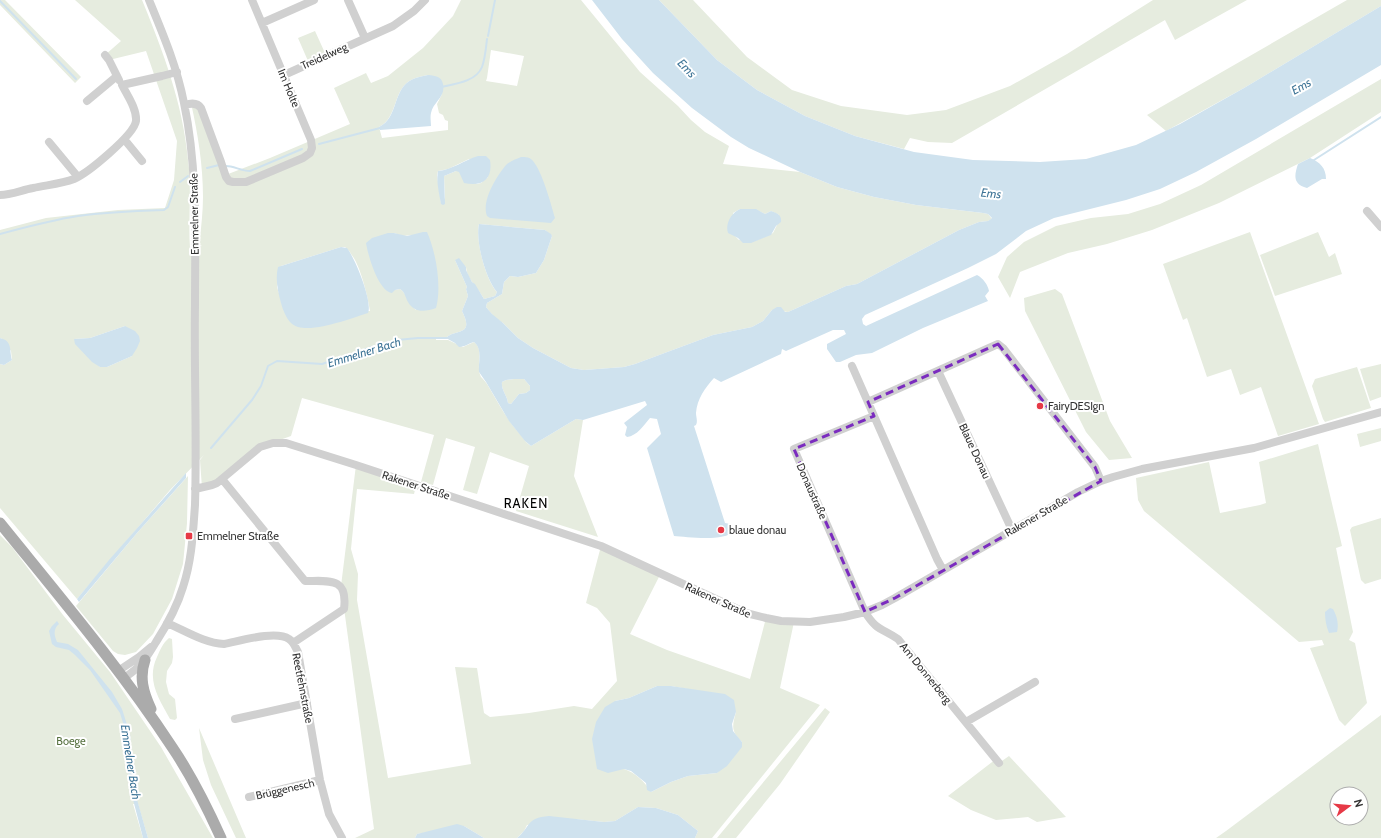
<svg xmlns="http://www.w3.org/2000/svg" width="1381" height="838" font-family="Cabin,sans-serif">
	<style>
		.green { fill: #e6ecdf; fill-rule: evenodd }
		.water { fill: #cfe2ee; fill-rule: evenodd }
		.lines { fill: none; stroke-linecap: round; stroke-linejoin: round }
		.stream { stroke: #cfe2ee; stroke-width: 2 }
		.minor { stroke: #d0d0d0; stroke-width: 8 }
		.major { stroke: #ababab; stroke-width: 11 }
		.marked { fill: none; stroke: #7b2cbf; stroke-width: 3; stroke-dasharray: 8 5; stroke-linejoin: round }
		.poi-dot { fill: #e63946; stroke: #fff; stroke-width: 1.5 }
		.labels { text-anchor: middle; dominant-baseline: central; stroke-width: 4; stroke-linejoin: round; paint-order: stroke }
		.street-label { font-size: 11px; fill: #333; stroke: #fff }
		.poi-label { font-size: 11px; fill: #333; stroke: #fff; text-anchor: start }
		.park-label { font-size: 11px; fill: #56703f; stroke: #fff }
		.water-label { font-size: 12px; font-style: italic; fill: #3f7597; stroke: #fff }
		.quarter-label { font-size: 13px; letter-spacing: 1px; fill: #000; stroke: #fff }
	</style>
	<rect width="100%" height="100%" fill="#fff"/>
	<path class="green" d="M0 0H5L81 77 75 83 0 5Z
		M75 0H142C163 51 183 104 188 160 192 189 188 219 190 248L202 246 200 245V240C201 226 203 212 203 197 203 166 198 134 191 103L196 104 223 176 270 158 350 124 334 88 366 73 371 83 388 76 423 48 453 16 461 0H581L640 72 678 106 691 120 705 132 729 146 723 164 800 172 837 187 874 197 916 205 983 213 988 214 992 219 988 221 979 222 959 230 857 284 846 286 788 312 772 310 763 321 752 327 713 335 635 364 624 367 584 370 571 368 533 348 518 338 503 323 495 318 486 307 487 303 502 294 504 282 510 276 518 277 536 273 544 260 552 236 545 230 479 224C475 240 486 281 497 292L495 296 484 299C479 289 466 278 466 267L455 260 467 287 466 289 468 296 462 311C475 337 455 328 446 338H436V340H448L463 347 474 342C485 350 475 366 481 377 483 379 485 381 487 384 498 402 506 419 521 435 524 439 526 443 531 446L576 419 583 420 574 476 598 537 516 511 529 466 490 452 477 494 463 490 475 447 446 438 433 485 421 482 434 435 302 398 291 436 260 447 217 483 202 488 200 460 204 455 170 490 77 599 0 508V364L4 365 12 360 11 351 1 338H0V230L46 218 118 210 165 208 174 180 177 141 146 51 109 60 105 55 121 41ZM491 50 524 56 517 86 486 81 487 78ZM428 75 442 94 437 104 439 113 443 115 445 120 448 121V130L382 138 379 127C399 117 392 88 413 79 417 77 423 76 428 75ZM469 159 488 177 481 183 477 184 459 171H456L444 176 445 198 441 203 437 175 438 171 448 169ZM740 209 759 211 765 214 771 211 779 215 778 223 773 233 755 241 739 240 735 236 733 213ZM394 233 403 236 412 235 416 310C407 303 407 293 400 289L395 290ZM341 247H345C347 249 350 251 351 254 360 264 368 297 370 311L285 312 277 287 281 266ZM125 326 132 356 107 367H100L74 339 90 338Z
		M659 0H693L747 57 792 90 841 106 907 115 946 110 1010 86 1067 54 1153 0H1247L1175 40 1165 20 952 143 928 142 910 138 904 149 855 136 805 116 757 90 717 60Z
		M1347 0H1381V6L1244 88 1166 131 1147 115Z
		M315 31 325 53 308 61 298 38Z
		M1381 79V112L1310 158 1219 203 1152 230 1107 244 1068 253 1020 272 1010 298 998 277 1007 257 1024 242 1056 226 1091 218 1128 214 1160 204 1201 185Z
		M1250 232 1319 424 1278 436 1261 387 1240 395 1231 369 1207 377 1187 318 1183 320 1163 264Z
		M1318 232 1329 257 1335 253 1342 274 1275 296 1260 255Z
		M1055 289 1062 294 1110 421 1132 458 1109 460 1086 432 1025 311 1024 298Z
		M1381 364V397L1370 401 1360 369Z
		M1357 367 1371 408 1325 422 1323 419 1312 386 1315 379Z
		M514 379H524L530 386V390L526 393 519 394 511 404 508 403C507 395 501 390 502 382L506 380Z
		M1381 428V441L1360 447 1357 434Z
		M1318 444 1342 546 1336 548 1353 632 1349 640 1355 643 1367 703 1345 726 1339 720 1310 648 1324 645 1322 640 1299 642 1144 511 1138 500 1136 478 1209 462 1220 513 1260 505 1266 503 1259 462Z
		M356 465 416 486 414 494 357 489 351 549 358 574 357 600 388 778 471 764 455 667 477 668 484 713 490 717 529 713 574 706 592 709 617 681 610 623 597 608 586 603 601 546 661 573 630 634 667 650 750 679 766 618 794 622 780 688 820 705 712 838H695L698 831 678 815 656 808 638 807 615 821 604 822 575 819 527 825 524 831 517 838H484L464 826 417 834 415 838H355L374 829 341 586ZM657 686H671L693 690 736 712C732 727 731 731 742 742L717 773 688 776 671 782 651 792C644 781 636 773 624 769L615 701 629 698Z
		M188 476 187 523 183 564 172 599 153 634 136 652 125 655 118 654 113 651 76 606 137 533Z
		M1381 518V579L1365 584 1361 580 1350 530 1352 527Z
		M0 535 12 547 63 615 110 672 161 747 213 838H148L138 804H133L143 838H0Z
		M169 638 172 639 173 657 172 663 167 671 166 682 169 694 175 699 177 718 175 720 170 719C159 699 146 680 157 657 160 650 163 643 169 638Z
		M825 708 830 712 780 784 736 838H717Z
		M1381 715V838H1216L1226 831ZM1337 794H1361V818H1337Z
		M199 728 246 838H236L211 785 203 760Z
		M1009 756 1066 817 1037 822 1028 817 996 820 971 810 948 796 996 759 999 763Z"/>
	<path class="water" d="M592 0H659L717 60 757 90 805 116 855 136 914 152 973 160 1040 162 1086 159 1136 145 1180 124 1244 88 1381 6V65L1256 139 1196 172 1160 189 1126 200 1054 218 1026 231 996 254 968 268 865 315 862 319 863 324 866 326 977 275C983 278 988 285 989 291L985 296 988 301 923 328 872 353 856 355 840 362H836L827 349V344L846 334 844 330H833L786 351 782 349 781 354 721 382 714 378C705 388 697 399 696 413 696 417 698 421 696 425L694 426 725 523 730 524 733 531C726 542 687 537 674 536L647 448 661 434 657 419 650 418C644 425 637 436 627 437L625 435 627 427 624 423 647 405 645 401 583 420 576 419 531 446 525 441 509 421 486 382 479 372C478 363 483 349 474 342 469 343 465 347 459 347L455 343 446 338C455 328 475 337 462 311L468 296 466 289 467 287 455 260 459 258 466 267V270L472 282 475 284 484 299 495 296 497 292C486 280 475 241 479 224L545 230 551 234 552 236 544 260 536 273 518 277 510 276 504 282 502 294 487 303 486 307 492 314 503 323 518 338 533 348 571 368 584 370 624 367 635 364 713 335 752 327 763 321 772 310 777 307H781L785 312H788L846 286 857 284 959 230 979 222 988 221 991 219 992 218 988 214 983 213 916 205 874 197 837 187 800 172 749 148 731 137 692 108 653 73 622 39ZM514 379H524L530 386V390L526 393 519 394 511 404 508 403C507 395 501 390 502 382L506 380Z
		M428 75C436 76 441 76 443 84 446 97 433 102 431 113 430 117 431 122 431 126L380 130 379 127C399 118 392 88 413 79 417 77 423 76 428 75Z
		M478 156H486L490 160C493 179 483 187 464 183L459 172 456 171 444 176 445 204 443 205 441 204C439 193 436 181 438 171 452 170 464 160 478 156Z
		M521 157C526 157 530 157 533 161 542 171 551 204 555 218L551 223 490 218 487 216C481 201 497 175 507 164 511 161 516 159 521 157Z
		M1310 158C1320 162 1326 168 1326 179H1322L1307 188C1293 184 1294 176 1298 164Z
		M740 209H756L765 214 771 211C777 213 782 215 781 222L776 226 771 235 751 243H743L738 238 728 233C725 224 731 213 740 209Z
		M423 232H427C436 252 442 287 436 308 425 312 414 313 408 302 405 297 405 292 400 289L395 290 392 293C378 291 368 255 366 243L372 238 388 233H394L407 236Z
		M341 247 347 248C355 258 373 302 368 313 351 318 305 337 291 323 286 318 283 310 281 303 278 292 275 279 278 267Z
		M125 326 135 331 139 336 140 341 137 348 132 356 107 367H100L92 362 75 344 74 339 90 338Z
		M0 338C13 341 9 350 12 360L4 365 0 364Z
		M186 473V478L137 533 79 602 77 599 109 560Z
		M1330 608 1333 609C1337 616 1339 624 1337 632L1329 633C1326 626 1325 619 1325 612Z
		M57 621 59 624C53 629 54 635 57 642L68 644 78 650 112 692 122 709 130 734 134 789 148 838H143L130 788 127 761V736L120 713 90 670 75 655 69 650 56 647 52 644 49 631 52 626Z
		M657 686H671L725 694 734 700 736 712 732 724 733 731 742 742V747L727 766 717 773 688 776 671 782 651 792 647 790 646 783 631 771 624 769 608 773 597 769 592 739 596 722 605 707 615 701 629 698Z
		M638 807 656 808 678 815 698 831 695 838H517C531 827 525 818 549 816L604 822 615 821Z
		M457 824 464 826 484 838H415L417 834Z"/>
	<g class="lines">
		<path class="stream" d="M0 1 76 79
			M488 36 495 0
			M441 87C454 84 476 82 482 67 485 59 486 48 487 39
			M319 144 380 128
			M1314 160 1381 117
			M226 166C234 166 241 171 250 171L302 149
			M207 168 219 165
			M180 182 188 176
			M0 234C26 227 52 220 78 216 107 212 135 211 164 210L168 207 175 187
			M211 448 252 400 261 386 268 366 277 361 322 364 381 344 397 340 418 338H447"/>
		<path class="minor" d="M348 0 365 38
			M262 23 314 0
			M105 55 109 60 119 80
			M284 75 393 26 414 11 425 0
			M87 101 117 76
			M185 105C191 103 197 102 201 108L221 162 226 177 229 181 233 182H246L303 158 310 153 312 148 311 140 252 0
			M124 139 142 161
			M49 142 78 177
			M0 195C11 195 22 190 33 188 46 185 61 184 74 179 88 173 134 135 136 121 137 109 127 95 122 85L162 76 177 72
			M1367 211 1381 227
			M852 366 937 559 943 570
			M938 371 1012 530
			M868 402 998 344 1003 348 1095 467 1101 481
			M874 416 794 449 865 612C876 630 881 628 898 639L999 763
			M222 479 305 581C330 581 348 577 344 609L293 643
			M195 489 212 485 217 483 260 447 273 443H286L356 465 601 546 746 613 766 618 781 621 810 622 844 617 865 612 882 605 895 598 1078 492 1101 481 1113 477 1142 469 1254 448 1381 412
			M167 623C186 631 204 643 224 644 240 641 276 630 289 639 294 642 295 647 298 652L320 780 329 814 342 838
			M118 671 139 657 151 647
			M124 678C142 666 145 660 156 642 167 625 177 607 183 587 192 560 193 532 195 505 197 438 194 371 195 305 195 238 198 169 184 103 177 67 163 34 149 0
			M235 719 307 703
			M966 722 1035 682
			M249 797 320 780"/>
		<path class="major" d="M0 523C59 596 120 668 172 747 191 775 207 807 221 838
			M145 660C139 677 143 692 151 709"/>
	</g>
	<path class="marked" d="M998 344 1095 467 1101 481 895 598 865 612 794 449 874 416 868 402Z"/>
	<g class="poi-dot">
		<circle cx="1040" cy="406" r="4"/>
		<circle cx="721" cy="530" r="4"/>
		<rect x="185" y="532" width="8" height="8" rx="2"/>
	</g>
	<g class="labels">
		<g class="street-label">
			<text transform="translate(324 56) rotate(-24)">Treidelweg</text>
			<text transform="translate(289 88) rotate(67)">Im Holte</text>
			<text transform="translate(194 214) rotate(-91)">Emmelner Straße</text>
			<text transform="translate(975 451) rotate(65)">Blaue Donau</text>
			<text transform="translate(416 485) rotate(18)">Rakener Straße</text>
			<text transform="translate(812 491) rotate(66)">Donaustraße</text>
			<text transform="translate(1036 516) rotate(-30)">Rakener Straße</text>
			<text transform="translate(718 600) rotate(24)">Rakener Straße</text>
			<text transform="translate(926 673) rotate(51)">Am Donnerberg</text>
			<text transform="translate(303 688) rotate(79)">Reetfehnstraße</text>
			<text transform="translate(285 789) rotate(-13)">Brüggenesch</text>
		</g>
		<g class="poi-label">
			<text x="1048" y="406">FairyDESIgn</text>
			<text x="729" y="530">blaue donau</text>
			<text x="197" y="536">Emmelner Straße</text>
		</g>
		<g class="park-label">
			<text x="71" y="741">Boege</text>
		</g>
		<g class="water-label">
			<text transform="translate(687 68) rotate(46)">Ems</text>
			<text transform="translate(1301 86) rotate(-29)">Ems</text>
			<text transform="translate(991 193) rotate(5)">Ems</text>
			<text transform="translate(364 352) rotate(-17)">Emmelner Bach</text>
			<text transform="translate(131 762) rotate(81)">Emmelner Bach</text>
		</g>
		<g class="quarter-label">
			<text x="526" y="503">RAKEN</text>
		</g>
	</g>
	<g transform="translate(1349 806) rotate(74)"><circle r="19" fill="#ffffff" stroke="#adadad"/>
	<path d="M0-3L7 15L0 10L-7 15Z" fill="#e63946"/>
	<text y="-6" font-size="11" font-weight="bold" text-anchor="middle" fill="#333333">N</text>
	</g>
</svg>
